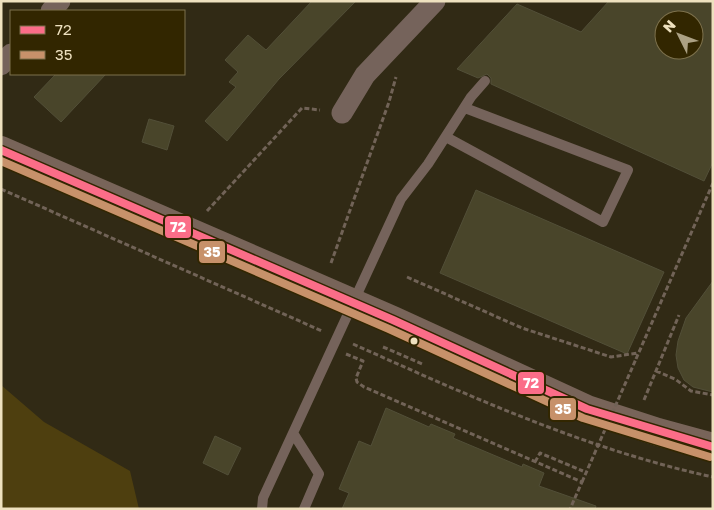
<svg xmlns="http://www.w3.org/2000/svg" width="714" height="510" font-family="'Golos Text',sans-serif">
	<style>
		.green { fill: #4e3f0f }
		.building { fill: #49452a; stroke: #524f38; fill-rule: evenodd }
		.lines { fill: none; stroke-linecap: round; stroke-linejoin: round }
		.path { stroke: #716357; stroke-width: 3; stroke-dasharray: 5 2.5; stroke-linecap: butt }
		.lane { stroke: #75635b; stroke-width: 10 }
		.street { stroke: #75635b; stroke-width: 21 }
		.secondary { stroke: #786459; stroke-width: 28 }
		.path-bridge { stroke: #716357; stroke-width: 3; stroke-dasharray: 5 2.5; stroke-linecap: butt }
		.bus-1-casing { stroke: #322600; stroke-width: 11 }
		.bus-2-casing { stroke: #322600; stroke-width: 11 }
		.bus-1 { stroke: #fb6d88; stroke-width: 8 }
		.bus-2 { stroke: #c7916a; stroke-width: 8 }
		.bus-dot { fill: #eee1bf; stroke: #322600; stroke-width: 2 }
		.line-badge { stroke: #322600; stroke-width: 2 }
		.badge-label { font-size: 14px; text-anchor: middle; font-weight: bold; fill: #fff }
	</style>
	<rect width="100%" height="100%" fill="#312a15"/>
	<path class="green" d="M1 385 44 422 130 471 139 509H1Z"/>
	<path class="building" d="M312 1H356L279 79 227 141 205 121 236 87 229 82 238 72 225 60 248 35 266 50Z
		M609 1H713V162L704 181 491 84V78L487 74 478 78 457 69 517 4 581 32ZM664 20H694V50H664Z
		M56 74H106L61 122 34 97Z
		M149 119 174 126 167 150 142 142Z
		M476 190 664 272 627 354 440 273Z
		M713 281V392L693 387 684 380 678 368 676 355 678 341 686 318Z
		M386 408 429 427 431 424 455 434 453 438 522 467 523 464 544 473 539 486 596 506 595 509H342L349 493 339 489 359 441 371 446Z
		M215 436 241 448 228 475 203 463Z"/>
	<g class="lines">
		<path class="path" d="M1 189 322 331
			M207 211 302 108 320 110
			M331 263 389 102 396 77
			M407 277 522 328 611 357 638 353
			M353 344C469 396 588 450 713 477
			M383 347 422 364
			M346 354 363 361 356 378 357 382 364 387 582 482 570 509
			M636 359 713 183
			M656 371 675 379 691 391 713 395
			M644 400 679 315
			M535 462 540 453 583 471"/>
		<path class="lane" d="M446 137 603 222 628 170 465 108
			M293 433 319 474 304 509
			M262 509 263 498 401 199 428 164 471 97 485 81"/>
		<path class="street" d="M51 11 60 1
			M1 65 11 54
			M342 113 365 75 435 1"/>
		<path class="secondary" d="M1 150 393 320 587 409 658 432 713 447"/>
		<path class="path-bridge" d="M582 482 636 359"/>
		<defs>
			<path id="bus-1" d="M1 150 393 320 587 409 713 447"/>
			<path id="bus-2" d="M1 161 389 329 583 418 710 457"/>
		</defs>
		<use href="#bus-1" class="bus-1-casing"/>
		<use href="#bus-2" class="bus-2-casing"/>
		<use href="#bus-1" class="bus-1"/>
		<use href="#bus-2" class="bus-2"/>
	</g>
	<circle class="bus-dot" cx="414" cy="341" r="4.5"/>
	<g class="line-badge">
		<rect x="164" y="215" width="28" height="24" rx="5" fill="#fb6d88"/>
		<rect x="198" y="240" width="28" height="24" rx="5" fill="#c7916a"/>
		<rect x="517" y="371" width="28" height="24" rx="5" fill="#fb6d88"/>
		<rect x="549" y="397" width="28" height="24" rx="5" fill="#c7916a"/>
	</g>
	<g class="badge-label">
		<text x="178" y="232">72</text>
		<text x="212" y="257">35</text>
		<text x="531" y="388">72</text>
		<text x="563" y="414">35</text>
	</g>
	<rect width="714" height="510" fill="none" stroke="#eee1bf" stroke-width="5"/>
	<rect x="10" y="10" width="175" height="65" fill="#322600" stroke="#7d714c"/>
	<rect x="20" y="26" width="25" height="8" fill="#fb6d88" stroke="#7d714c"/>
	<text x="55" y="35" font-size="15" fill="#eee1bf">72</text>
	<rect x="20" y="51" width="25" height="8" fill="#c7916a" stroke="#7d714c"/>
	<text x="55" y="60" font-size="15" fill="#eee1bf">35</text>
	<g transform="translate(679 35) rotate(312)"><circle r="24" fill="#322600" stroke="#7d714c"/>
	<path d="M0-4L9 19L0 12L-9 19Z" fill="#aca184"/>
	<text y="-8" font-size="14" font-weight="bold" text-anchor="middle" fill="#eee1bf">N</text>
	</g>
</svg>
